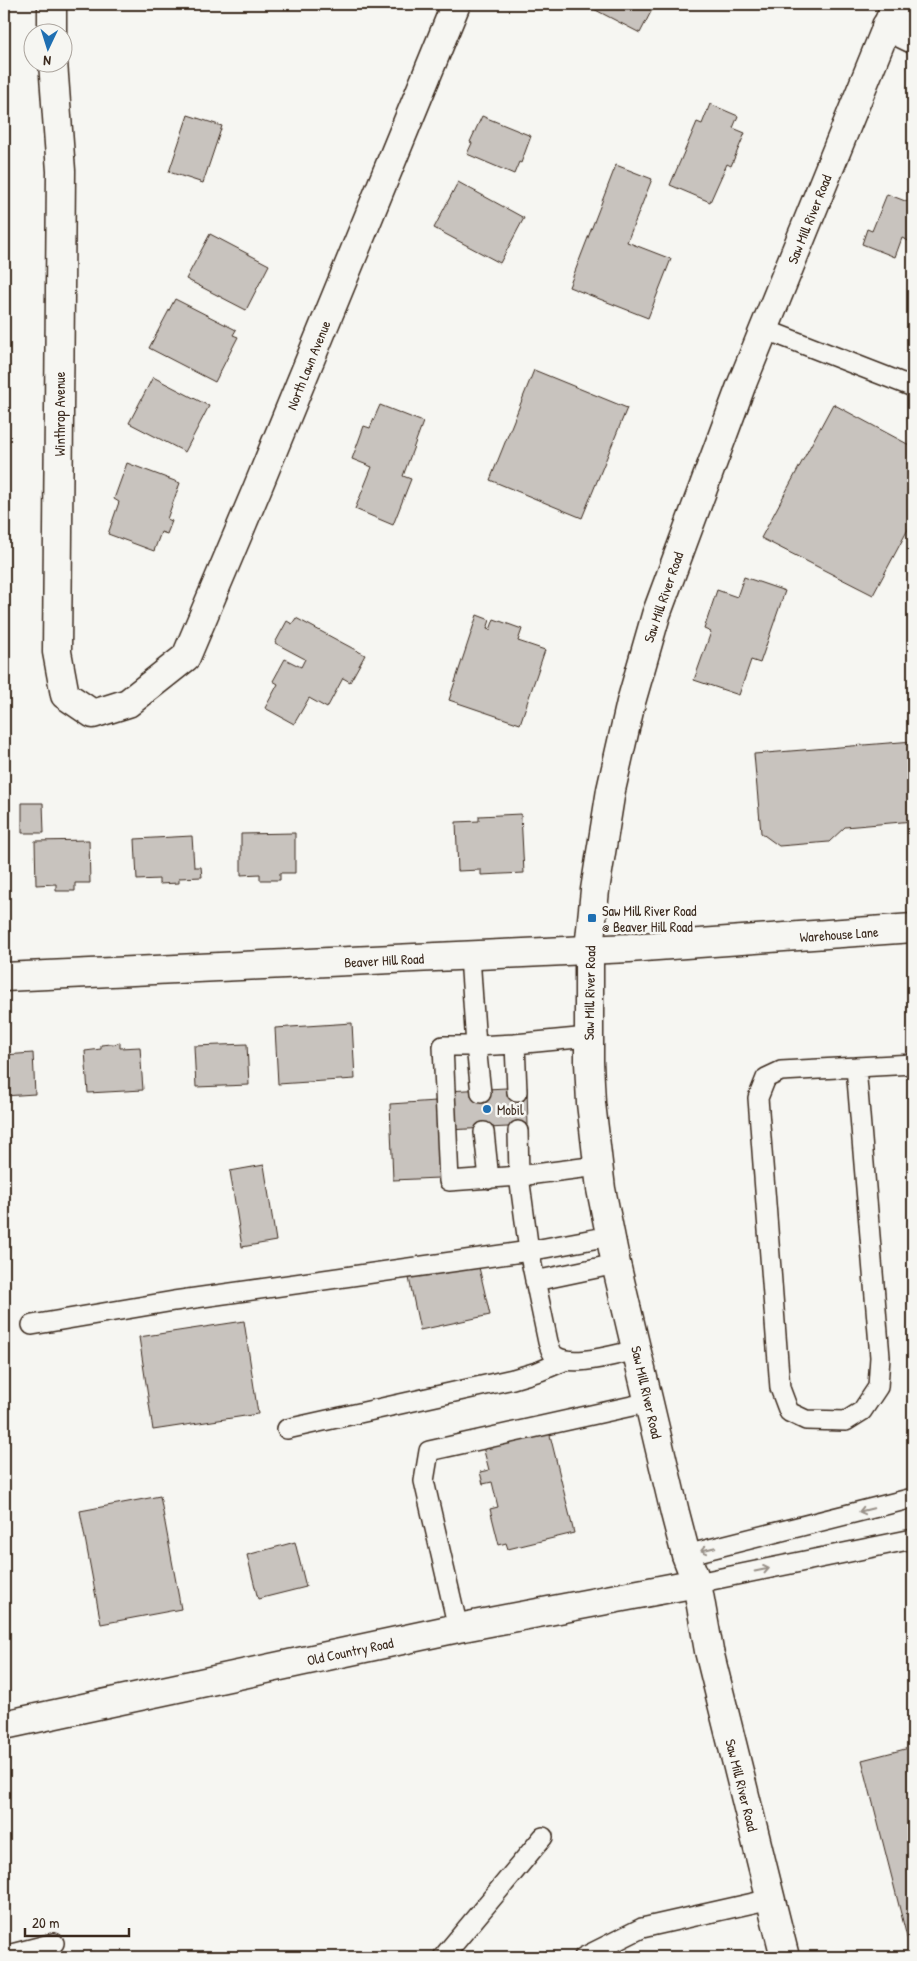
<svg xmlns="http://www.w3.org/2000/svg" width="917" height="1961" font-family="'Patrick Hand',sans-serif">
	<style>
		.building { fill: #c8c3be; stroke: #3b2a1e }
		.lines { fill: none; stroke-linecap: round; stroke-linejoin: round }
		.service-casing { stroke: #3b2a1e; stroke-width: 22 }
		.minor-casing { stroke: #3b2a1e; stroke-width: 31 }
		.tertiary-casing { stroke: #3b2a1e; stroke-width: 31 }
		.primary-casing { stroke: #3b2a1e; stroke-width: 31 }
		.service { stroke: #f6f6f2; stroke-width: 19 }
		.minor { stroke: #f6f6f2; stroke-width: 28 }
		.tertiary { stroke: #f6f6f2; stroke-width: 28 }
		.primary { stroke: #f6f6f2; stroke-width: 28 }
		.oneway { stroke: #989088 }
		.poi-dot { fill: #1f6fb2; stroke: #f6f6f2; stroke-width: 2 }
		.labels { text-anchor: middle; dominant-baseline: central; stroke-width: 5; stroke-linejoin: round; paint-order: stroke }
		.street-label { font-size: 14px; fill: #3b2a1e; stroke: #f6f6f2 }
		.poi-label { font-size: 14px; fill: #3b2a1e; stroke: #f6f6f2; text-anchor: start }
	</style>
	<rect width="100%" height="100%" fill="#f6f6f2"/>
	<filter id="ink" filterUnits="userSpaceOnUse"><feTurbulence type="fractalNoise" baseFrequency=".02" numOctaves="2"/><feDisplacementMap in="SourceGraphic" scale="10" xChannelSelector="R" yChannelSelector="G"/><feConvolveMatrix kernelMatrix="1 2 1 2 8 2 1 2 1" color-interpolation-filters="sRGB"/></filter>
	<g filter="url(#ink)">
		<path class="building" d="M584 4H655L640 33Z
			M710 104 738 116 733 128 745 133 731 166 727 164 710 202 670 185 697 122 702 124Z
			M188 115 222 126 203 183 169 172Z
			M482 116 531 136 521 163 519 162 514 174 467 154 472 143 470 142Z
			M616 165 652 179 627 242 671 259 648 318 569 287Z
			M458 182 524 218 500 263 434 228Z
			M887 194 913 204V243L902 238 895 257 862 244 867 229 872 231Z
			M210 234 269 265 246 310 186 279Z
			M175 299 236 330 233 335 238 337 215 382 149 348Z
			M534 370 627 408 582 518 490 480Z
			M153 377 209 406 185 452 129 423Z
			M833 404 913 447V520L873 595 761 538Z
			M380 405 423 422 403 476 411 479 393 525 355 509 372 467 352 459 364 426 370 428Z
			M127 463 180 483 167 519 172 521 167 534 161 532 154 551 108 534 119 502 114 499Z
			M744 577 785 591 760 663 751 660 739 695 694 680 711 632 704 629 717 590 737 597Z
			M477 615 490 620 487 629 490 630 494 619 522 629 518 641 545 650 520 724 449 700Z
			M296 618 365 655 350 682 343 678 327 708 309 698 294 724 265 708 278 684 273 681 285 659 301 667 305 659 275 643 287 621 292 624Z
			M913 741V821L845 827 829 842 779 846 761 833 754 754Z
			M4 793H7L9 830H4Z
			M22 803H43L44 833H22Z
			M521 814 524 873 481 875V870L458 871 456 822 479 821V816Z
			M295 833V873H280V880H260V874L241 875V834Z
			M192 836 194 867H201L202 877 179 878V883L159 884V879L137 880 135 839Z
			M89 840 90 883H75V891H56V884L36 885 35 841Z
			M352 1023 355 1079 278 1084 275 1028Z
			M120 1043V1048L140 1047 143 1090 88 1093 85 1051 101 1049V1045Z
			M247 1044 249 1085 196 1087 194 1046Z
			M33 1053 35 1094 4 1096V1055Z
			M527 1087 528 1126 448 1130 446 1091Z
			M436 1101 439 1178 393 1180 390 1104Z
			M264 1165 276 1241 242 1247 230 1171Z
			M478 1263 490 1315 420 1330 409 1278Z
			M244 1321 258 1414 153 1430 139 1337Z
			M549 1431 574 1533 508 1549 506 1543 499 1545 490 1509 498 1507 492 1482 483 1484 480 1472 489 1470 483 1447Z
			M160 1496 181 1609 101 1624 80 1511Z
			M295 1542 306 1587 258 1599 247 1555Z
			M913 1747V1957H912L862 1760Z"/>
		<g class="lines">
			<defs>
				<path id="service" d="M764 329 913 387
					M470 956 476 1046 515 1044
					M856 1067 880 1357 878 1387 862 1411 846 1421 806 1420 789 1412 780 1388 758 1098 766 1078 781 1071 913 1064
					M517 1092 515 1044 588 1037
					M481 1093 476 1046H443L449 1181 519 1176 518 1131
					M484 1132 489 1179
					M598 1166 519 1176 529 1251 548 1342C550 1347 551 1353 555 1356 573 1368 616 1354 637 1350
					M535 1281 616 1264
					M32 1325 174 1301 529 1251 610 1236
					M287 1429 513 1379 540 1371 564 1361
					M686 1555 913 1498
					M697 1583 913 1539
					M458 1628 424 1481 429 1451 650 1402
					M4 1956 54 1943
					M443 1957 543 1837
					M584 1957 642 1928 771 1899"/>
				<path id="minor" d="M886 26 913 39
					M52 32V4
					M53 62 61 171 57 652 65 695 93 714 128 703 186 657 257 489 456 4
					M4 977 629 948 913 928"/>
				<path id="tertiary" d="M4 1725 458 1628 697 1583"/>
				<path id="primary" d="M785 1957 709 1651 697 1583 686 1555 675 1513 616 1264 601 1189 591 1103 589 1062V949L595 890 611 790 631 702 656 615 741 386 896 4"/>
			</defs>
			<use href="#service" class="service-casing"/>
			<use href="#minor" class="minor-casing"/>
			<use href="#tertiary" class="tertiary-casing"/>
			<use href="#primary" class="primary-casing"/>
			<use href="#service" class="service"/>
			<use href="#minor" class="minor"/>
			<use href="#tertiary" class="tertiary"/>
			<use href="#primary" class="primary"/>
		</g>
		<defs><path id="oneway-shaft" d="M-6 0H5M1.5-3L5.5 0L1.5 3" fill="none" stroke-width="1.6" stroke-linecap="round" stroke-linejoin="round" transform="scale(1.25)"/></defs>
		<g class="oneway">
			<use href="#oneway-shaft" transform="translate(866 1510) rotate(166)"/>
			<use href="#oneway-shaft" transform="translate(708 1549) rotate(166)"/>
			<use href="#oneway-shaft" transform="translate(762 1570) rotate(-11)"/>
		</g>
	</g>
	<g class="poi-dot">
		<rect x="587" y="913" width="10" height="10" rx="2.5"/>
		<circle cx="487" cy="1109" r="5"/>
	</g>
	<g class="labels">
		<g class="street-label">
			<text transform="translate(809 219) rotate(-68)">Saw Mill River Road</text>
			<text transform="translate(308 365) rotate(-68)">North Lawn Avenue</text>
			<text transform="translate(59 414) rotate(-90)">Winthrop Avenue</text>
			<text transform="translate(663 597) rotate(-71)">Saw Mill River Road</text>
			<text transform="translate(839 934) rotate(-4)">Warehouse Lane</text>
			<text transform="translate(384 960) rotate(-3)">Beaver Hill Road</text>
			<text transform="translate(589 993) rotate(-89)">Saw Mill River Road</text>
			<text transform="translate(647 1392) rotate(77)">Saw Mill River Road</text>
			<text transform="translate(350 1651) rotate(-12)">Old Country Road</text>
			<text transform="translate(742 1785) rotate(76)">Saw Mill River Road</text>
		</g>
		<g class="poi-label">
			<text x="602" y="910">Saw Mill River Road<tspan x="602" dy="16">@ Beaver Hill Road</tspan></text>
			<text x="497" y="1109">Mobil</text>
		</g>
	</g>
	<rect width="917" height="1961" fill="none" stroke="#f6f6f2" stroke-width="20"/>
	<rect x="10" y="10" width="897" height="1941" fill="none" stroke="#3b2a1e" stroke-width="2" filter="url(#ink)"/>
	<g transform="translate(48 48) rotate(184)"><circle r="24" fill="#f6f6f2" stroke="#aba49d"/>
	<path d="M0-4L9 19L0 12L-9 19Z" fill="#1f6fb2"/>
	<text y="-8" font-size="14" font-weight="bold" text-anchor="middle" fill="#3b2a1e">N</text>
	</g>
	<path d="M25 1928v8h104v-8" fill="none" stroke="#3b2a1e" stroke-width="2.5"/>
	<text x="32" y="1928" font-size="15" fill="#3b2a1e" stroke="#f6f6f2" stroke-width="4" paint-order="stroke">20 m</text>
</svg>
